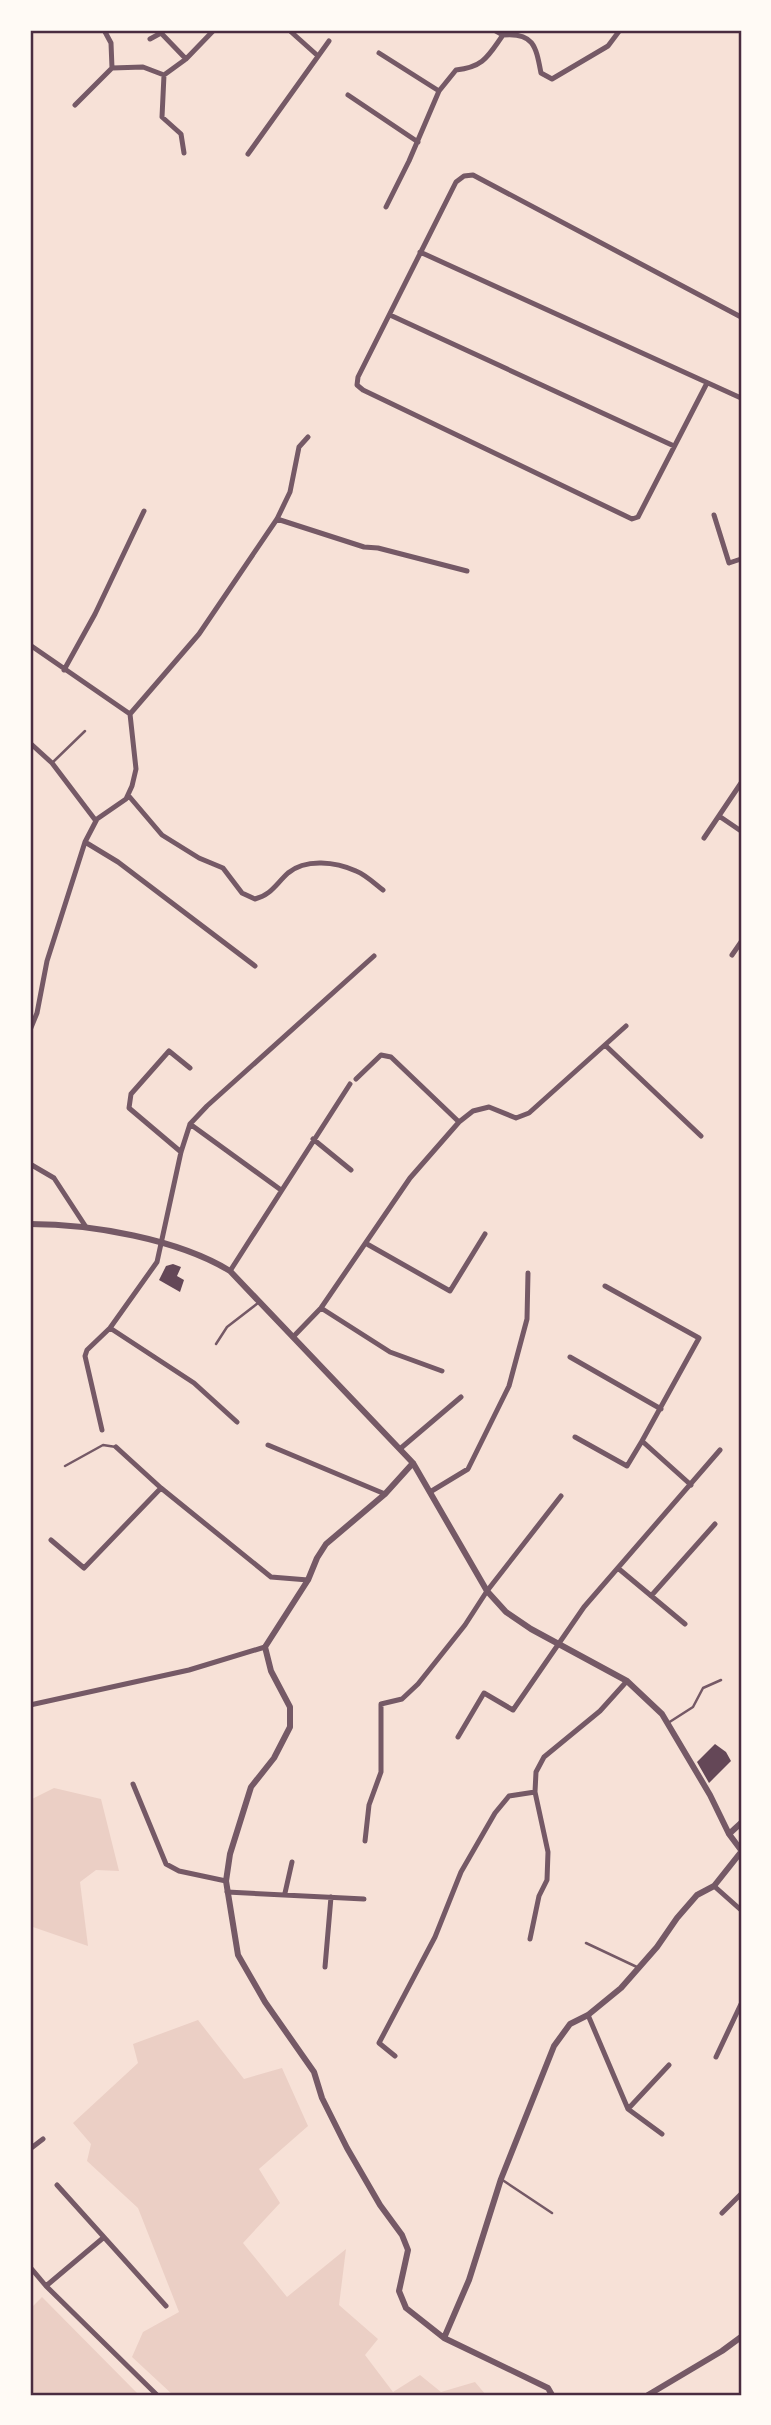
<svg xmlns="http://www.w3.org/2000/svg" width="771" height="2425" font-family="Raleway,sans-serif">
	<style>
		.green { fill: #ebcfc5 }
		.building { fill: #644757 }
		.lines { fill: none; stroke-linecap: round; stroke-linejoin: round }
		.service { stroke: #755966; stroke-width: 2.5 }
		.minor { stroke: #755966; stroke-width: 5 }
		.tertiary { stroke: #755966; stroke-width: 6 }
		.neatline { fill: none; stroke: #4a2c40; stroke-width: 2.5 }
	</style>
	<rect width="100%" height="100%" fill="#f7e1d7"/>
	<path class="green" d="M54 1788 101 1799 119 1871 96 1870 80 1882 88 1946 30 1926V1800Z
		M198 2020 244 2079 282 2068 308 2126 259 2169 280 2203 243 2243 287 2297 346 2249 339 2305 378 2339 365 2355 393 2392 420 2375 441 2392 475 2382 486 2395H173L132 2357 143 2332 179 2312 138 2208 87 2161 91 2144 73 2123 138 2063 133 2044Z
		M42 2297 139 2395H30V2309Z"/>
	<path class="building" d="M173 1264 181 1267 177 1276 184 1280 180 1292 159 1280 166 1266Z
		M715 1744 726 1752 731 1761 709 1783 697 1762Z"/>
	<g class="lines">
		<path class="service" d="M52 763 85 731
			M216 1344 227 1327 258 1303
			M65 1466 103 1445 116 1447
			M668 1723 693 1707 703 1688 721 1680
			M586 1943 639 1968
			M501 2179 552 2213"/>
		<path class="minor" d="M104 30 111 43 112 68 143 67 164 75
			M289 30 318 56
			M494 30 503 35
			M150 39 161 33 186 59
			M379 53 439 91
			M348 95 418 142
			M75 105 112 68
			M184 153 181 134 162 117 164 75 186 59 214 30
			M248 154 329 41
			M386 207 409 161 439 91 456 70C484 67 488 56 503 35 534 32 536 47 541 73L552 79 608 46 620 30
			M420 252 741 398
			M390 315 674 446
			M707 383 638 517 632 519 363 390 357 385 358 377 456 182 464 176 473 175 741 317
			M714 515 729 563 741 559
			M277 519 364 547 378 548 467 571
			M30 645 130 714
			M64 670 95 614 144 511
			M130 714 199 634 277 519 290 492 299 447 308 437
			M30 743 52 763 96 821
			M128 795 162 835 199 858 223 868 242 893 255 899C271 895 276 884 288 873 306 858 336 862 356 871 366 875 375 884 383 890
			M719 816 741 831
			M704 838 741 783
			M85 842 118 862 255 966
			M732 955 741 942
			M30 1030 37 1013 47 961 85 842 97 819 126 799 132 786 136 769 130 714
			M605 1045 701 1136
			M356 1079 381 1055 391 1057 459 1122
			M190 1124 281 1190
			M313 1139 351 1170
			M181 1152 129 1108 131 1094 169 1051 190 1068
			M30 1164 54 1178 86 1227
			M367 1244 450 1291 485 1234
			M230 1271 350 1084
			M605 1286 699 1338 642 1441 691 1485
			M321 1308 390 1352 442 1371
			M110 1328 194 1383 237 1422
			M293 1337 321 1308 410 1178 459 1122 473 1111 489 1107 516 1118 529 1113 626 1026
			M570 1357 661 1409
			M102 1430 85 1356 87 1350 110 1328 157 1262 181 1152 190 1124 207 1106 374 956
			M575 1437 627 1466 642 1441
			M268 1445 385 1494
			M116 1447 161 1488 271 1577 308 1580
			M401 1448 461 1397
			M430 1492 468 1469 509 1386 527 1319 528 1273
			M51 1540 84 1568 161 1488
			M619 1569 685 1624
			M651 1596 715 1524
			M30 1705 189 1670 265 1647
			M458 1737 484 1693 513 1710 584 1607 720 1450
			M133 1784 166 1864 179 1871 226 1881
			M365 1841 369 1805 381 1772V1704L402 1699 418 1684 465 1625 487 1591 561 1496
			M714 1886 741 1910
			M227 1892 364 1899
			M285 1893 292 1862
			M530 1939 539 1896 547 1880 548 1852 535 1792 536 1772 544 1757 600 1711 627 1681
			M325 1967 331 1897
			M588 2015 628 2109 662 2134
			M395 2056 379 2043 435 1937 461 1872 495 1813 509 1796 535 1792
			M716 2057 741 2004
			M628 2109 669 2065
			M30 2149 43 2139
			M57 2185 166 2306
			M722 2213 741 2194
			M30 2267 46 2286 157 2395
			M46 2286 103 2238"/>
		<path class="tertiary" d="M30 1224C91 1224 178 1239 230 1271L413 1463 487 1591 506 1612 531 1629 627 1681 662 1714 710 1795 729 1834 741 1850
			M413 1463 385 1494 326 1544 317 1558 308 1580 265 1647 271 1671 290 1707V1727L274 1758 251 1787 230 1854 226 1881 238 1955 265 2002 314 2072 322 2098 347 2148 380 2205 402 2235 408 2250 399 2291 406 2308 444 2338 548 2388 552 2395
			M729 1834 741 1823
			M444 2338 469 2280 501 2179 554 2046 570 2024 588 2015 621 1988 657 1947 677 1918 697 1895 714 1886 741 1852
			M648 2395 722 2351 741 2337"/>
	</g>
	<rect width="771" height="2425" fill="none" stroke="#fffaf5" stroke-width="63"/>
	<rect x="32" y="32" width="708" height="2362" class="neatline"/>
</svg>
